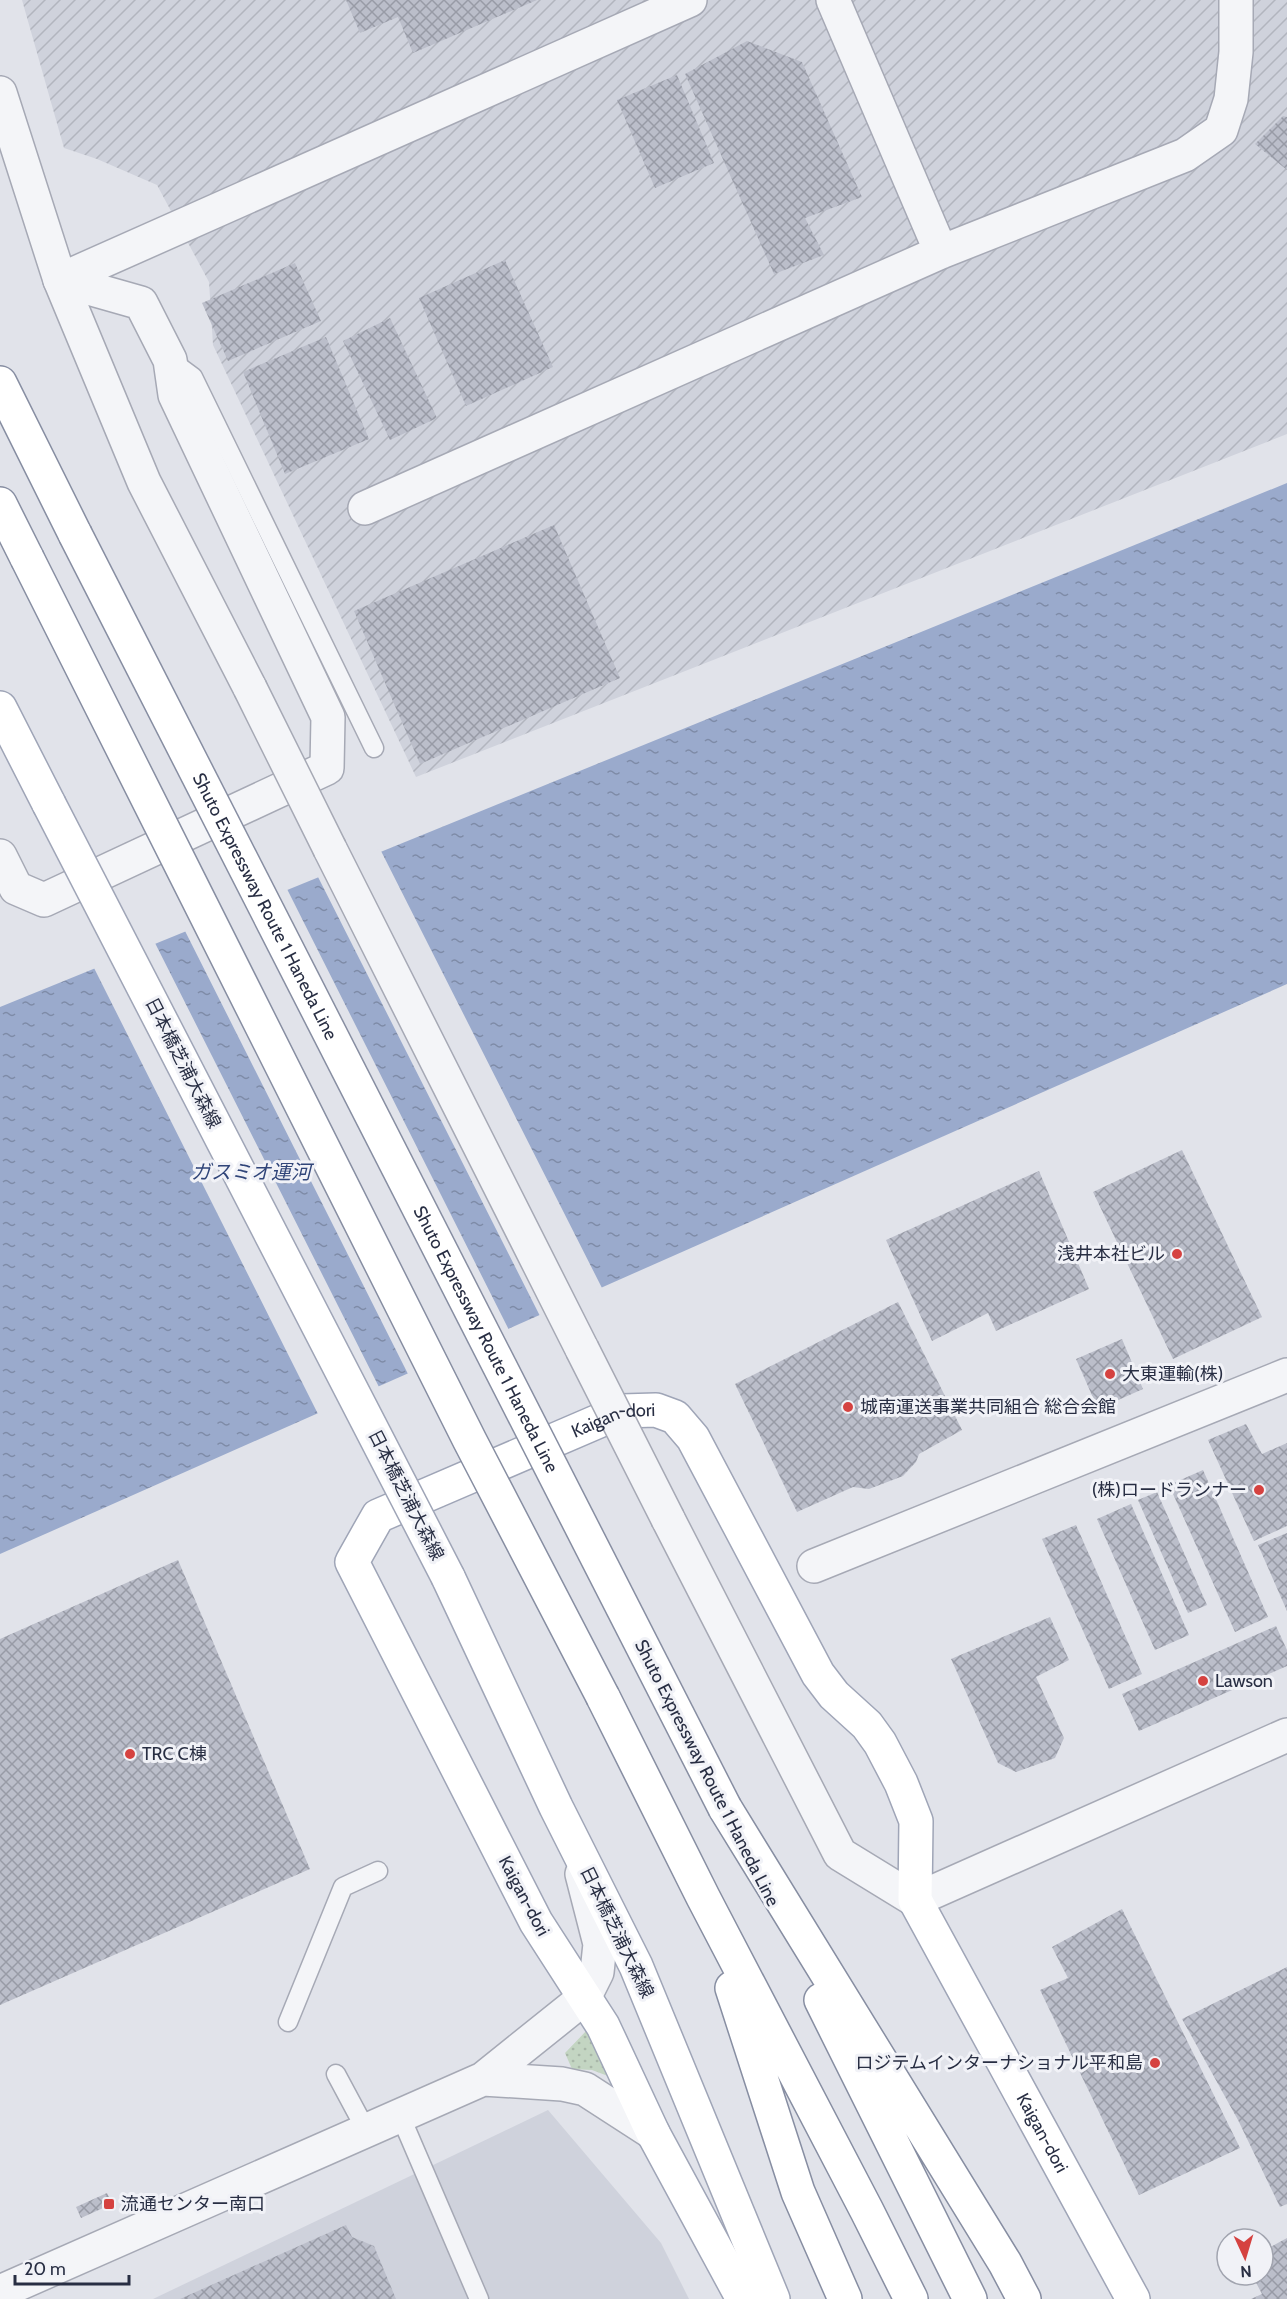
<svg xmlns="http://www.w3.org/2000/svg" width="1287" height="2299" font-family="Cabin,'Noto Sans JP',sans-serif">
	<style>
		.built { fill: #cfd2dc }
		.industrial { fill: url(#industrial-furrows) }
		.grass { fill: url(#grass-dots) }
		.water { fill: url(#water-ripples) }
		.pier { fill: #e1e3ea }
		.building { fill: url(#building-cross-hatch) }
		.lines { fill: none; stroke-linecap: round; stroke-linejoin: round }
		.service-casing { stroke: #a6a9b5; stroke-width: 21 }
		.minor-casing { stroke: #a6a9b5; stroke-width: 36 }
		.tertiary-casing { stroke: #a6a9b5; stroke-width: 36 }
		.primary-casing { stroke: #9fa5b7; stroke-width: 36 }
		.motorway-casing { stroke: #878ea2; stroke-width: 36 }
		.service { stroke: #f4f5f8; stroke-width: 18 }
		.minor { stroke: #f4f5f8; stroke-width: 33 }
		.tertiary { stroke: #f4f5f8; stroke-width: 33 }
		.primary { stroke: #fff; stroke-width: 33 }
		.motorway { stroke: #fff; stroke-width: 33 }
		.tertiary-bridge-casing { stroke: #a6a9b5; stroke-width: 36; stroke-linecap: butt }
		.primary-bridge-casing { stroke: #9fa5b7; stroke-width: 36; stroke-linecap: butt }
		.motorway-bridge-casing { stroke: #878ea2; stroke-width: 36; stroke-linecap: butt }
		.tertiary-bridge { stroke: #f4f5f8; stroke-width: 33 }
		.primary-bridge { stroke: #fff; stroke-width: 33 }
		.motorway-bridge { stroke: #fff; stroke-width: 33 }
		.poi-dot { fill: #d54240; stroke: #f1f2f7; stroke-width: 2 }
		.labels { text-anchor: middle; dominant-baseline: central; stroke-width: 6; stroke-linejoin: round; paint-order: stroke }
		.street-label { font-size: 18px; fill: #282e43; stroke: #f1f2f7 }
		.poi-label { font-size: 18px; fill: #282e43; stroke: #f1f2f7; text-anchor: start }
		.water-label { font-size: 20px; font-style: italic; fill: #304579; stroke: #f1f2f7 }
	</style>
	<defs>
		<pattern id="industrial-furrows" width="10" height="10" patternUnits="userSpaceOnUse" patternTransform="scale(1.5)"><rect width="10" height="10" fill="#cfd2dc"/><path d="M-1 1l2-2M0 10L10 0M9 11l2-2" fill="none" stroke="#b2b5be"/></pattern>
		<pattern id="grass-dots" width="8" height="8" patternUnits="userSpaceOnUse" patternTransform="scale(1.5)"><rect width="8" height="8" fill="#c3d5c2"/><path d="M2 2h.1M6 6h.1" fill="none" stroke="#a8b7a8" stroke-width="1.8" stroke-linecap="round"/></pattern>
		<pattern id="water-ripples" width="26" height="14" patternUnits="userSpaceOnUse" patternTransform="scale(1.5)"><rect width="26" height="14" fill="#9aaacc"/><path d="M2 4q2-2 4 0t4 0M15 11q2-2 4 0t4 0" fill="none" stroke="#7e8ba7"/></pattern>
		<pattern id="building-cross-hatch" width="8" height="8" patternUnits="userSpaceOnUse" patternTransform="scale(1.5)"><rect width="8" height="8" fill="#bbbeca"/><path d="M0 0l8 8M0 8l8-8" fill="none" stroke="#989ba6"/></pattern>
	</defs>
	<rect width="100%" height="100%" fill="#e1e3ea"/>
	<path class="built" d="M548 2110 661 2243 689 2299H153Z"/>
	<path class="industrial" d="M22 0H1287V434L416 777 213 345 209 282 157 185 97 159 64 148Z"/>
	<path class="grass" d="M588 2029 616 2079 592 2070 572 2069 565 2053Z"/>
	<path class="water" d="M1287 483V984L0 1554V1007Z"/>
	<path class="pier" d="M380 849 603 1290 541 1318 317 875Z
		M286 887 510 1332 409 1376 184 929Z
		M154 941 380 1389 319 1416 93 966Z"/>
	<path class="building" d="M346 0H537L413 53 398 17 360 33Z
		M747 41 802 62 862 197 805 218 824 255 774 274 685 74Z
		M677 75 714 163 655 188 617 100Z
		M1283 116 1287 117V170L1255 144Z
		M505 260 553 367 466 406 419 298Z
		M295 263 321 321 228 361 202 303Z
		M390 318 437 418 390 440 343 341Z
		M326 337 369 439 285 474 243 372Z
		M554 525 620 678 420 764 354 611Z
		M1182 1150 1262 1317 1173 1359 1093 1192Z
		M1039 1171 1089 1289 996 1331 988 1313 932 1341 886 1240Z
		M898 1302 962 1430 919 1454 916 1462 903 1476 869 1489 853 1487 797 1512 735 1384Z
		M1122 1339 1143 1389 1098 1409 1076 1359Z
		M1246 1424 1262 1454 1287 1443V1526L1254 1541 1208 1440Z
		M1203 1470 1268 1617 1235 1632 1169 1485Z
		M1157 1492 1207 1605 1188 1613 1138 1500Z
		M1131 1504 1189 1635 1155 1650 1097 1519Z
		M1076 1525 1142 1674 1109 1689 1042 1539Z
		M1287 1533V1611L1258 1545Z
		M178 1560 310 1869 0 2005V1639Z
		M1050 1617 1069 1660 1036 1677 1064 1738 1055 1758 1016 1772 998 1763 951 1659Z
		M1276 1626 1287 1650V1666L1139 1731 1122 1694Z
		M1122 1909 1240 2148 1139 2195 1040 1990 1068 1978 1052 1947Z
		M1287 1967V2204L1280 2207 1238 2120 1182 2019Z
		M107 2193 112 2204 81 2218 76 2207Z
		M346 2225 352 2237 374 2246 396 2299H180Z
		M1287 2238V2299H1251L1262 2294 1252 2275H1263V2251Z"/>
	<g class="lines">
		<defs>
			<path id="service" d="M170 360 193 377 374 748
				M288 2022 343 1887 378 1871
				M336 2074 366 2130
				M400 2115 479 2299"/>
			<path id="minor" d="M833 0 941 252
				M60 280 690 0
				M365 508 941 252 1185 155 1221 130 1231 99 1236 52V0
				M0 856 16 888 44 900 327 768 328 717 175 395 170 360 141 303 60 280"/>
			<path id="tertiary" d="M0 93 60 280 144 482 250 688
				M330 849 582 1349
				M668 1519 840 1854 915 1900 1287 1735
				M814 1566 1287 1375
				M483 2079 562 2084 585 2089 653 2133
				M0 2292 483 2079 584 1998 597 1972 600 1944 582 1874"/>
			<g id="primary">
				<path d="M0 708 49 804"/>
				<path d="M448 1577 556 1807 636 1966 773 2299"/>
				<path id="s1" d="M743 2299 653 2133 603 2026 536 1922 352 1562 378 1516 622 1411 656 1410 675 1417 693 1438 818 1674 834 1695 867 1725 880 1743 901 1783 916 1821 915 1900 1133 2299"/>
			</g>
			<path id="motorway" d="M0 383 75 534
				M0 504 27 558
				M603 1697 703 1897 867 2211 911 2299
				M725 1808 1005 2263 1024 2299
				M732 1988 798 2192 845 2299
				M821 2000 970 2299"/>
		</defs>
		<use href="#service" class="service-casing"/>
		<use href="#minor" class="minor-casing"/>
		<use href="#tertiary" class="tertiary-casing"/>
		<use href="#primary" class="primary-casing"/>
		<use href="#motorway" class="motorway-casing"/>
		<use href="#service" class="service"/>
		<use href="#minor" class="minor"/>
		<use href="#tertiary" class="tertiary"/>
		<use href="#primary" class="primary"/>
		<use href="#motorway" class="motorway"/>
		<defs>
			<path id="tertiary-bridge" d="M250 688 330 849
				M582 1349 668 1519"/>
			<path id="primary-bridge" d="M49 804 448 1577"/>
			<g id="motorway-bridge">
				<path id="s2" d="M75 534 725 1808"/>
				<path d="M27 558 470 1441 603 1697"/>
			</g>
		</defs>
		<use href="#tertiary-bridge" class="tertiary-bridge-casing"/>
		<use href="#primary-bridge" class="primary-bridge-casing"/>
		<use href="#motorway-bridge" class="motorway-bridge-casing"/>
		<use href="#tertiary-bridge" class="tertiary-bridge"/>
		<use href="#primary-bridge" class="primary-bridge"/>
		<use href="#motorway-bridge" class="motorway-bridge"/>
	</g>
	<g class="poi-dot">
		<circle cx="1177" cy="1254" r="6"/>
		<circle cx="1110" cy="1374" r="6"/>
		<circle cx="848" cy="1407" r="6"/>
		<circle cx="1259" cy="1490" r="6"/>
		<circle cx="1203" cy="1681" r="6"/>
		<circle cx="130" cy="1754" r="6"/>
		<circle cx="1155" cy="2063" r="6"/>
		<rect x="103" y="2198" width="12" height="12" rx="3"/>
	</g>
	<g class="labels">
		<g class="street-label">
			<text stroke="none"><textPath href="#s2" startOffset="418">Shuto Expressway Route 1 Haneda Line</textPath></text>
			<text transform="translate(183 1063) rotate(63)">日本橋芝浦大森線</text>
			<text stroke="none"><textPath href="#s2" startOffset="904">Shuto Expressway Route 1 Haneda Line</textPath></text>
			<text stroke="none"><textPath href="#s1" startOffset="1143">Kaigan-dori</textPath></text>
			<text transform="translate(406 1495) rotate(63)">日本橋芝浦大森線</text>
			<text transform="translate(707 1773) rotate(63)">Shuto Expressway Route 1 Haneda Line</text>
			<text transform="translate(524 1896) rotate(62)">Kaigan-dori</text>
			<text transform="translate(617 1932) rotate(64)">日本橋芝浦大森線</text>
			<text stroke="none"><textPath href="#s1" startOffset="2026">Kaigan-dori</textPath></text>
		</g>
		<g class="poi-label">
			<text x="1165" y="1254" text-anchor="end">浅井本社ビル</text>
			<text x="1122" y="1374">大東運輸(株)</text>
			<text x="860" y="1407">城南運送事業共同組合 総合会館</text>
			<text x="1247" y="1490" text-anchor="end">(株)ロードランナー</text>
			<text x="1215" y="1681">Lawson</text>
			<text x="142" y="1754">TRC C棟</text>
			<text x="1143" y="2063" text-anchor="end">ロジテムインターナショナル平和島</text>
			<text x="121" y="2204">流通センター南口</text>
		</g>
		<g class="water-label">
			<text x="251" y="1172">ガスミオ運河</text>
		</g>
	</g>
	<g transform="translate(1245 2257) rotate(176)"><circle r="28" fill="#f1f2f7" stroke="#a1a4af" stroke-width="1.5"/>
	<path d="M0-4.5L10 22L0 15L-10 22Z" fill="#d54240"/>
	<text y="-9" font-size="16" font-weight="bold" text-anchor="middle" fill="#282e43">N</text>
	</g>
	<path d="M15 2275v9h114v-9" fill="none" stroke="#282e43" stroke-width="3"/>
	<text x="24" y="2275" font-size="18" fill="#282e43" stroke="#f1f2f7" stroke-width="4.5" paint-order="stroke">20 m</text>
</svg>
